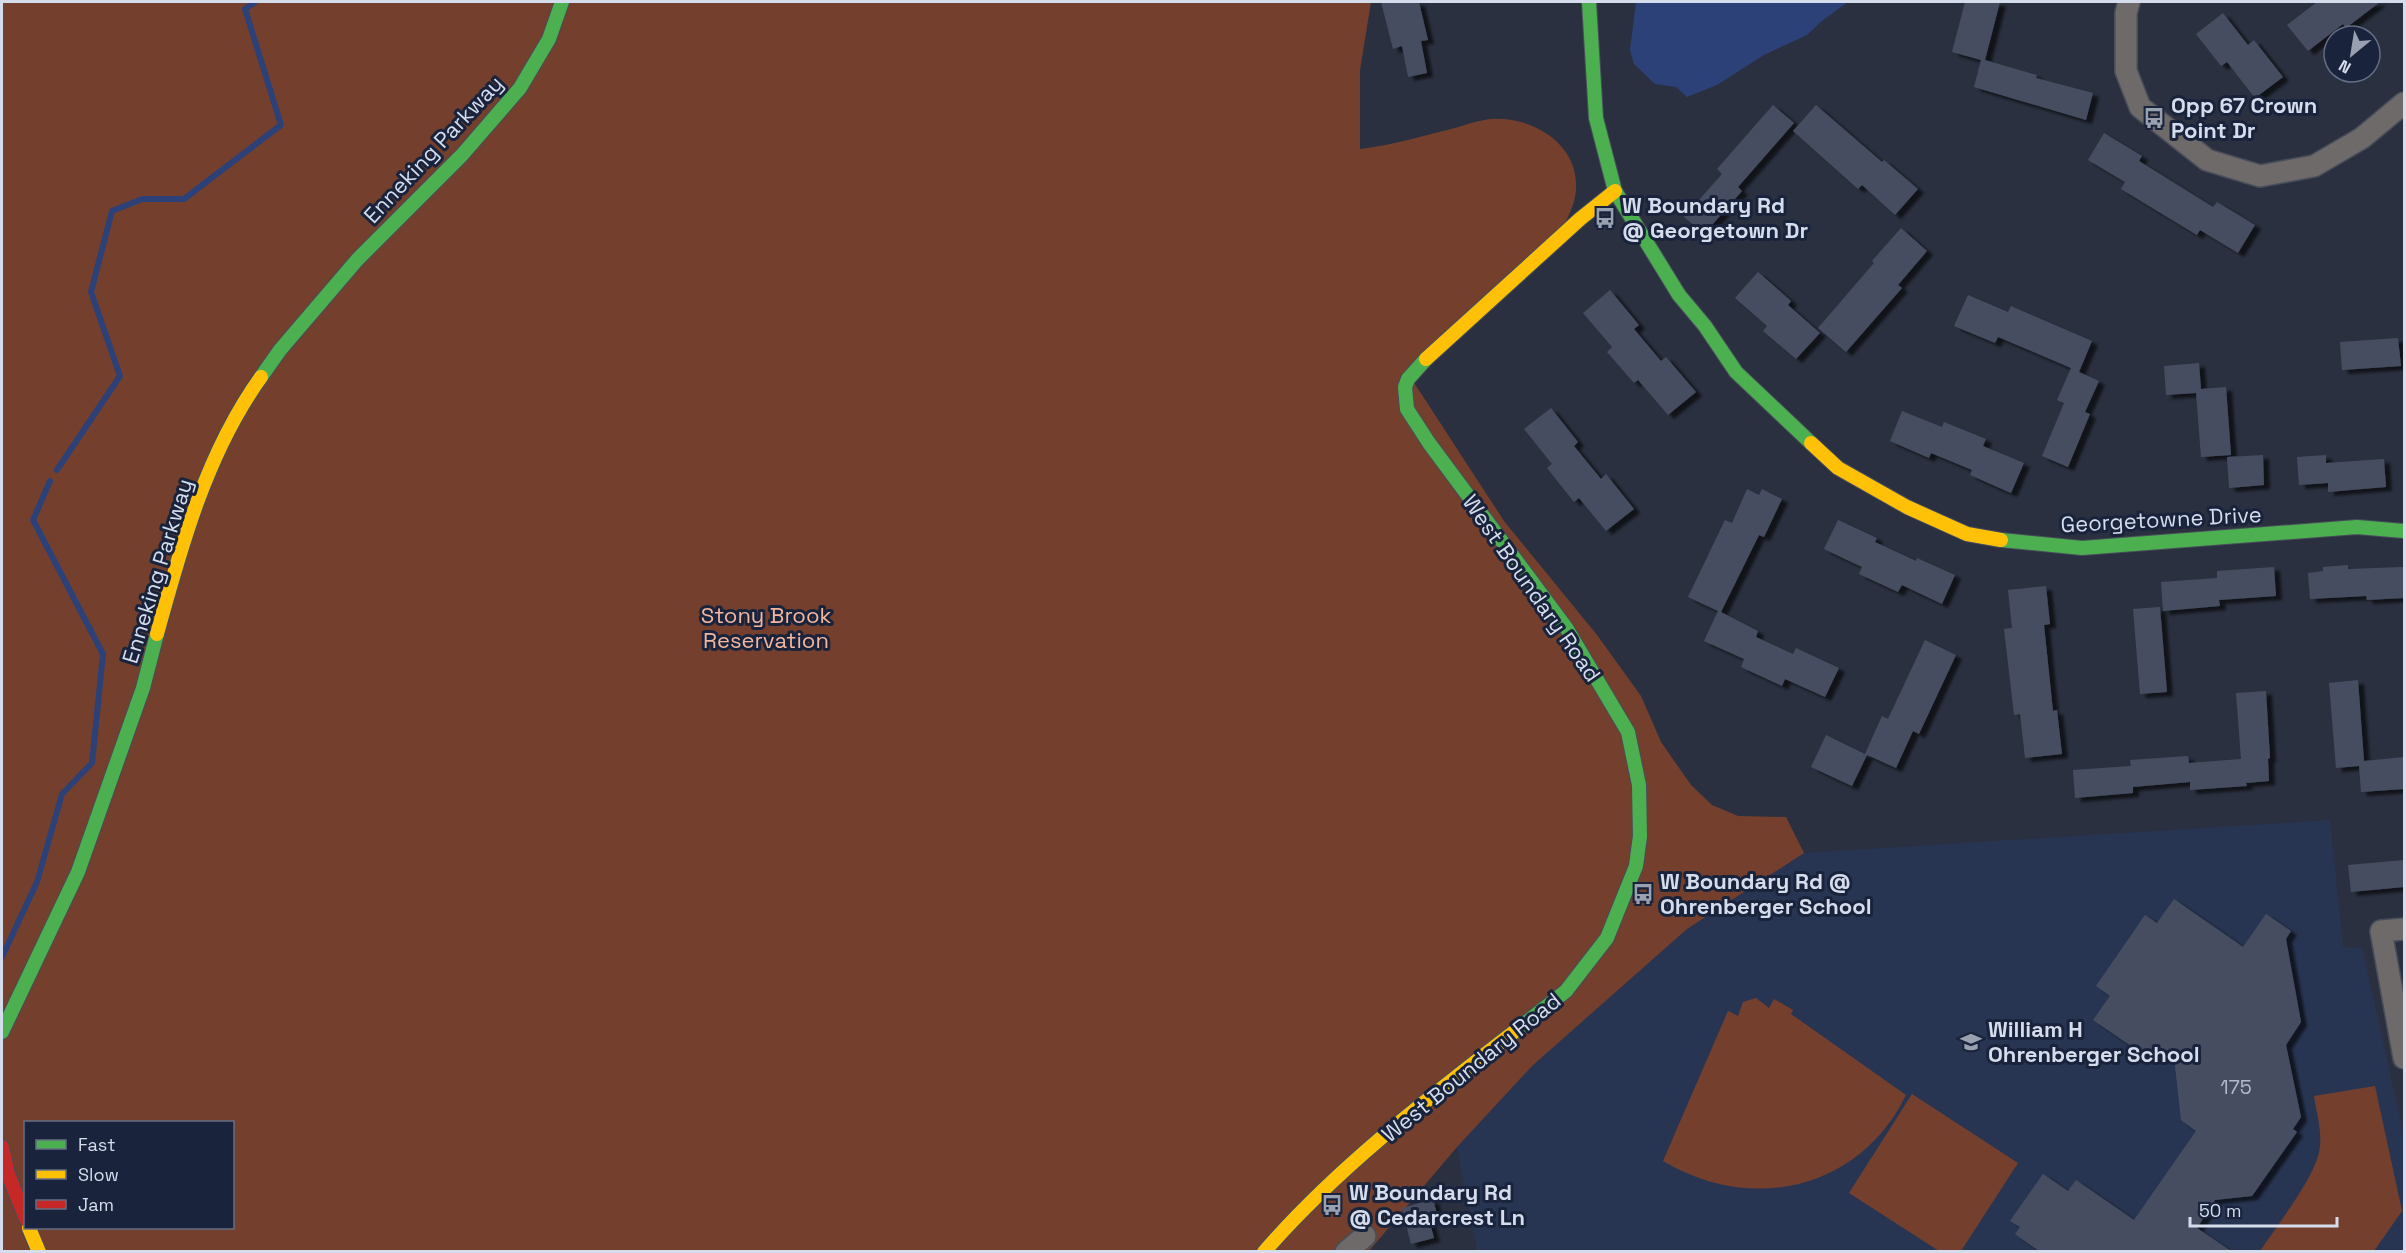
<svg xmlns="http://www.w3.org/2000/svg" width="2406" height="1253" font-family="'Space Grotesk',sans-serif">
	<style>
		.built { fill: #283552 }
		.green { fill: #74402d; fill-rule: evenodd }
		.water { fill: #2c4178 }
		.lines { fill: none; stroke-linecap: round; stroke-linejoin: round }
		.stream { stroke: #2c4178; stroke-width: 6 }
		.building { fill: #464e61; filter: url(#shadow) }
		.street-casing { stroke: #474d59; stroke-width: 24 }
		.fast-casing { stroke: #474d59; stroke-width: 16 }
		.slow-casing { stroke: #474d59; stroke-width: 16 }
		.jam-casing { stroke: #474d59; stroke-width: 16 }
		.street { stroke: #6e6a6a; stroke-width: 21 }
		.fast { stroke: #4caf50; stroke-width: 14 }
		.slow { stroke: #ffc107; stroke-width: 14 }
		.jam { stroke: #c62828; stroke-width: 14 }
		.labels { text-anchor: middle; dominant-baseline: central; stroke-width: 6; stroke-linejoin: round; paint-order: stroke }
		.number-label { font-size: 20px; fill: #b1b9ca }
		.poi-label { font-size: 22px; font-weight: bold; fill: #d5dded; stroke: #19243c; text-anchor: start }
		.street-label { font-size: 22px; fill: #d5dded; stroke: #19243c }
		.park-label { font-size: 22px; fill: #f5b69e; stroke: #19243c }
	</style>
	<defs>
		<filter id="shadow"><feDropShadow dx="6" dy="4" stdDeviation="1.5" flood-color="#0009"/></filter>
	</defs>
	<rect width="100%" height="100%" fill="#2a303f"/>
	<path class="built" d="M2330 820 2343 947 2362 948 2404 1137V1251H1477L1457 1147 1532 1066 1687 929 1804 853Z"/>
	<path class="green" d="M2 2H1371L1360 70V149C1393 145 1423 136 1455 128 1466 125 1479 120 1491 119 1529 116 1575 141 1576 183 1577 200 1570 213 1563 227L1411 378 1504 521 1597 635 1641 696 1661 742 1691 785 1712 805 1738 816 1786 817 1804 853 1687 929 1532 1066 1457 1147 1369 1251 2 1252ZM26 1122H232V1228H26Z
		M1756 998 1769 1008 1774 999 1793 1010 1791 1014 1906 1095C1860 1190 1751 1214 1663 1161L1728 1011 1738 1016 1743 1002Z
		M2375 1086 2402 1211 2374 1251H2260C2276 1227 2311 1182 2318 1156 2324 1137 2317 1115 2314 1096Z
		M1912 1094 2018 1163 1961 1251H1939L1849 1193Z"/>
	<path class="water" d="M1636 2H1848L1823 20 1807 35 1764 55 1717 85 1687 97 1676 87 1655 84 1634 64 1630 50Z"/>
	<g class="lines">
		<path class="stream" d="M57 470 120 376 91 292 112 211 142 199H184L281 125 245 9 255 2
			M2 957 37 882 62 794 92 763 103 654 33 520 50 481"/>
	</g>
	<path class="building" d="M1381 2H1419L1428 40 1421 41 1427 73 1408 77 1402 46 1393 49Z
		M1965 2H2000L1985 60 2037 75 2036 78 2093 93 2086 120 1974 87 1981 60 1952 52Z
		M2317 2H2380L2346 28 2343 24 2308 51 2287 25Z
		M2223 13 2248 45 2254 40 2283 77 2255 98 2227 62 2221 66 2196 34Z
		M1773 105 1794 123 1738 187 1742 191 1704 234 1684 217 1722 174 1717 169Z
		M1816 105 1882 162 1884 160 1918 189 1895 215 1862 185 1858 189 1793 131Z
		M2104 133 2142 156 2139 161 2213 207 2217 202 2255 225 2238 253 2200 230 2197 235 2121 189 2125 182 2088 160Z
		M1901 228 1927 251 1898 285 1902 288 1846 352 1818 328 1874 263 1872 261Z
		M1758 272 1791 301 1788 305 1820 333 1796 359 1763 331 1767 326 1735 298Z
		M1610 290 1639 325 1634 329 1661 361 1666 357 1696 392 1668 415 1638 380 1634 383 1607 352 1612 347 1583 313Z
		M1968 295 2008 312 2011 306 2092 341 2079 372 2099 381 2085 412 2090 414 2068 467 2042 456 2064 403 2057 400 2071 368 1998 337 1995 343 1954 326Z
		M2398 338 2401 366 2342 370 2340 342Z
		M2199 363 2201 389 2226 387 2231 455 2201 457 2196 393 2166 395 2164 366Z
		M1551 408 1578 442 1574 446 1601 479 1606 474 1634 509 1606 531 1579 498 1574 502 1547 468 1552 464 1524 429Z
		M1902 411 1942 427 1944 422 1986 439 1983 446 2024 463 2011 493 1970 475 1972 470 1931 453 1929 458 1890 441Z
		M2263 455 2264 485 2229 488 2227 457Z
		M2326 455V463L2384 459 2386 487 2328 492V483L2299 485 2297 457Z
		M1747 489 1759 495 1762 489 1782 499 1764 537 1759 535 1721 612 1758 631 1756 637 1793 654 1796 648 1839 668 1825 697 1785 679 1782 686 1741 667 1744 659 1704 641 1718 611 1688 597 1725 520 1732 523Z
		M1838 520 1877 538 1875 542 1916 561 1917 558 1955 575 1942 604 1902 585 1898 592 1859 574 1862 567 1824 549Z
		M2348 565V569L2404 567V598L2367 600 2366 596 2310 599 2308 573 2323 571V567Z
		M2274 567 2276 596 2219 600 2220 606 2163 611 2161 582 2217 578V571Z
		M2046 586 2050 624 2044 625 2053 711 2057 710 2062 754 2025 758 2020 714 2014 715 2004 629 2012 628 2008 590Z
		M2160 607 2167 692 2140 694 2133 609Z
		M1925 640 1956 655 1919 734 1913 731 1896 768 1865 754 1882 716 1888 719Z
		M2358 680 2364 761 2404 757V789L2361 792 2359 766 2336 768 2329 683Z
		M2266 691 2270 758 2268 759 2269 781 2246 783 2247 786 2190 790V782L2133 787V793L2075 798 2073 770 2131 766 2130 760 2188 756 2189 763 2241 759 2236 693Z
		M1826 735 1867 755 1852 786 1811 767Z
		M2404 860V887L2351 892 2348 865Z
		M2174 899 2243 947 2266 914 2291 931 2286 939 2301 1022 2286 1045 2301 1117 2293 1129 2297 1132 2252 1196 2215 1200 2197 1228 2231 1251H2039L2015 1234 2020 1227 2010 1221 2043 1174 2068 1191 2076 1180 2134 1220 2196 1131 2181 1120 2174 1057 2162 1050 2140 1052 2093 1020 2110 996 2096 986 2145 915 2157 923Z
		M1433 1199 1437 1214 1428 1216 1434 1238 1411 1244 1402 1208Z"/>
	<g class="lines">
		<defs>
			<path id="street" d="M2129 2 2126 13V71L2140 107 2207 160 2260 176 2314 166 2362 138 2404 103
				M2404 929 2381 931 2404 1058
				M1346 1252 1365 1236"/>
			<path id="fast" d="M1589 2 1596 118 1615 191 1679 295 1705 326 1736 372 1811 443
				M1426 359 1408 379 1405 387 1407 409 1429 443 1567 629 1628 732 1639 785 1640 836 1636 866 1607 938 1566 991 1514 1032
				M261 377 280 350 357 260 462 155 520 88 549 39 562 2
				M2001 540 2082 548 2357 527 2404 531
				M2 1032 78 872 143 688 157 634"/>
			<path id="slow" d="M1426 359 1580 219 1615 191
				M1811 443 1838 468 1907 507 1967 534 2001 540
				M157 634C181 546 207 452 261 377
				M29 1228 39 1252
				M1264 1252C1337 1168 1426 1100 1514 1032"/>
			<path id="jam" d="M2 1147 8 1174 26 1219"/>
		</defs>
		<use href="#street" class="street-casing"/>
		<use href="#fast" class="fast-casing"/>
		<use href="#slow" class="slow-casing"/>
		<use href="#jam" class="jam-casing"/>
		<use href="#street" class="street"/>
		<use href="#fast" class="fast"/>
		<use href="#slow" class="slow"/>
		<use href="#jam" class="jam"/>
	</g>
	<defs>
		<symbol id="bus-bare" viewBox="-9 -9 18 18"><path d="M-5-6H5V4H4V6H2V4H-2V6H-4V4H-5ZM-3.5-4V0h7V-4ZM-3.5 1.2v1.5H-2V1.2ZM2 1.2v1.5H3.5V1.2Z" fill="#99a0b0" stroke="#19243c" stroke-width="2.5" paint-order="stroke"/></symbol>
		<symbol id="school-bare" viewBox="-9 -9 18 18"><path d="M0-5L7-2L0 1L-7-2ZM-4 1L0 2.5L4 1V4Q0 6-4 4Z" fill="#99a0b0" stroke="#19243c" stroke-width="2.5" paint-order="stroke"/></symbol>
	</defs>
	<g fill-rule="evenodd">
		<use href="#bus-bare" x="2139" y="103" width="30" height="30"/>
		<use href="#bus-bare" x="1590" y="203" width="30" height="30"/>
		<use href="#bus-bare" x="1628" y="879" width="30" height="30"/>
		<use href="#school-bare" x="1956" y="1027" width="30" height="30"/>
		<use href="#bus-bare" x="1317" y="1190" width="30" height="30"/>
	</g>
	<g class="labels">
		<g class="number-label">
			<text x="2236" y="1087">175</text>
		</g>
		<g class="poi-label">
			<text x="2171" y="105">Opp 67 Crown<tspan x="2171" dy="25">Point Dr</tspan></text>
			<text x="1622" y="205">W Boundary Rd<tspan x="1622" dy="25">@ Georgetown Dr</tspan></text>
			<text x="1660" y="881">W Boundary Rd @<tspan x="1660" dy="25">Ohrenberger School</tspan></text>
			<text x="1988" y="1029">William H<tspan x="1988" dy="25">Ohrenberger School</tspan></text>
			<text x="1349" y="1192">W Boundary Rd<tspan x="1349" dy="25">@ Cedarcrest Ln</tspan></text>
		</g>
		<g class="street-label">
			<text transform="translate(433 149) rotate(-47)">Enneking Parkway</text>
			<text transform="translate(2161 519) rotate(-3)">Georgetowne Drive</text>
			<text transform="translate(157 571) rotate(-73)">Enneking Parkway</text>
			<text transform="translate(1532 588) rotate(55)">West Boundary Road</text>
			<text transform="translate(1471 1067) rotate(-39)">West Boundary Road</text>
		</g>
		<g class="park-label">
			<text x="766" y="615">Stony Brook<tspan x="766" dy="25">Reservation</tspan></text>
		</g>
	</g>
	<rect width="2406" height="1253" fill="none" stroke="#d5dded" stroke-width="6"/>
	<rect x="24" y="1121" width="210" height="108" fill="#19243c" stroke="#646e83" stroke-width="1.5"/>
	<rect x="36" y="1140" width="30" height="9" fill="#4caf50" stroke="#646e83" stroke-width="1.5"/>
	<text x="78" y="1151" font-size="18" fill="#d5dded">Fast</text>
	<rect x="36" y="1170" width="30" height="9" fill="#ffc107" stroke="#646e83" stroke-width="1.5"/>
	<text x="78" y="1181" font-size="18" fill="#d5dded">Slow</text>
	<rect x="36" y="1200" width="30" height="9" fill="#c62828" stroke="#646e83" stroke-width="1.5"/>
	<text x="78" y="1211" font-size="18" fill="#d5dded">Jam</text>
	<g transform="translate(2352 54) rotate(210)"><circle r="28" fill="#19243c" stroke="#646e83" stroke-width="1.5"/>
	<path d="M0-4.5L10 22L0 15L-10 22Z" fill="#99a0b0"/>
	<text y="-9" font-size="16" font-weight="bold" text-anchor="middle" fill="#d5dded">N</text>
	</g>
	<path d="M2190 1217v9h147v-9" fill="none" stroke="#d5dded" stroke-width="3"/>
	<text x="2199" y="1217" font-size="18" fill="#d5dded" stroke="#19243c" stroke-width="4.5" paint-order="stroke">50 m</text>
</svg>
